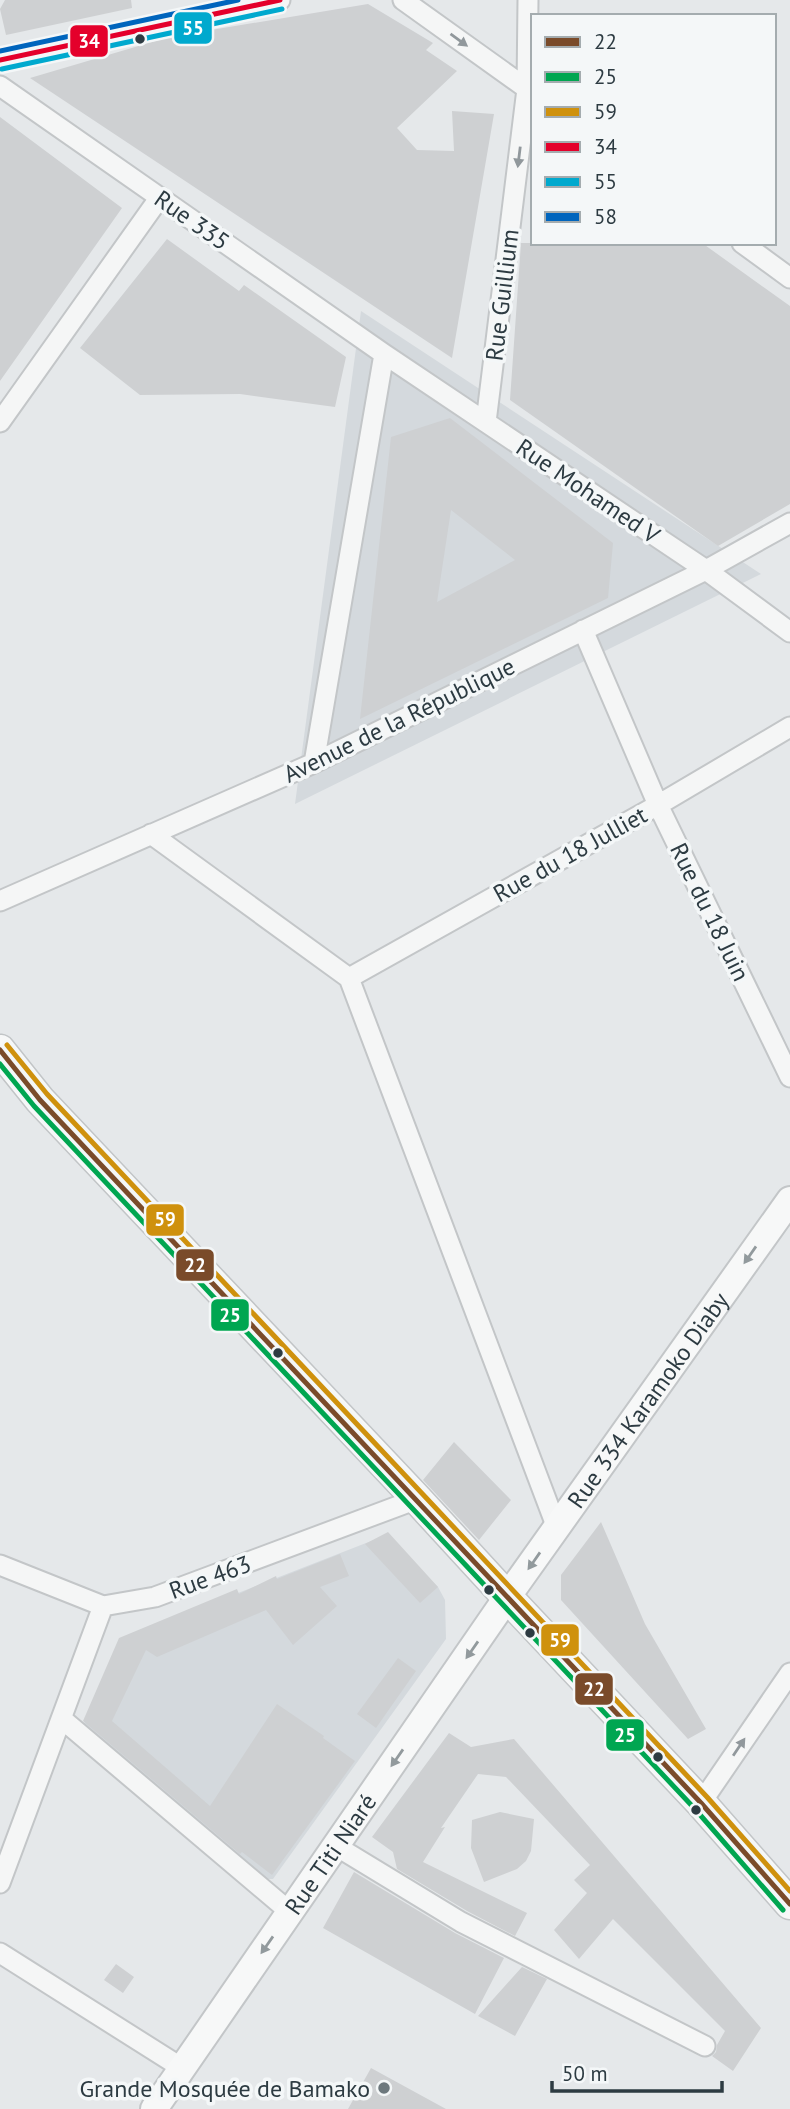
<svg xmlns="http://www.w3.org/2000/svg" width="790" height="2109" font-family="'PT Sans',sans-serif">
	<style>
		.built { fill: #d4d9dd }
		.building { fill: #ced0d2; fill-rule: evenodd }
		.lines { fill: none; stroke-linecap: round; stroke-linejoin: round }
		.street-casing { stroke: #c3c6c8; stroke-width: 23 }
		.secondary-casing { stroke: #c3c6c8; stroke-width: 30 }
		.primary-casing { stroke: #c2c5c7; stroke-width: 33 }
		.street { stroke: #f5f6f6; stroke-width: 19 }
		.secondary { stroke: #f7f8f8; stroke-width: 26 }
		.primary { stroke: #f7f8f8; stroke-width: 30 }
		.bus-1-casing { stroke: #f4f7f8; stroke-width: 10 }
		.bus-2-casing { stroke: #f4f7f8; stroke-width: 10 }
		.bus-3-casing { stroke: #f4f7f8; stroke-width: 10 }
		.bus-4-casing { stroke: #f4f7f8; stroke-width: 10 }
		.bus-5-casing { stroke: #f4f7f8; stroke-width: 10 }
		.bus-6-casing { stroke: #f4f7f8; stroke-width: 10 }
		.bus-1 { stroke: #7a4b2a; stroke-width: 5 }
		.bus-2 { stroke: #00a651; stroke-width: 5 }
		.bus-3 { stroke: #cf910d; stroke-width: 5 }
		.bus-4 { stroke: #e4002b; stroke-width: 5 }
		.bus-5 { stroke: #00a9ce; stroke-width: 5 }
		.bus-6 { stroke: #0065bd; stroke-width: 5 }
		.oneway { fill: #91989c }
		.oneway2 { fill: #929a9d }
		.bus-dot { fill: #2d3b42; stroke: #f4f7f8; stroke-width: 2.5 }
		.poi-dot { fill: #6d787d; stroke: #f4f7f8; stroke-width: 2.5 }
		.labels { text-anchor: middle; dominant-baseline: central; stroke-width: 7; stroke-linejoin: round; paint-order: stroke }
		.street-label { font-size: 24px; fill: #2d3b42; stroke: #f4f7f8 }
		.poi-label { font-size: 24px; fill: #2d3b42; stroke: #f4f7f8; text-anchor: end }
		.line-badge { stroke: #f4f7f8; stroke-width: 2.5 }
		.badge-label { font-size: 19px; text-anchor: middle; font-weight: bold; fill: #fff }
	</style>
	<rect width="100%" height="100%" fill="#e5e8ea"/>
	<path class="built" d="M361 311 761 574 295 804Z
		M384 1536 438 1587 445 1600 446 1639 273 1879H261L83 1726 120 1639Z"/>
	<path class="building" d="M5 0H131L132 8 6 35 0 9Z
		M368 4 433 43 426 50 457 71 397 128 417 150 454 151 452 111 494 114 452 358 30 78 169 37Z
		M0 117 122 208 0 381Z
		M167 239 239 291 244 285 346 357 335 407 240 394 140 395 80 348Z
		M521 243H702L790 306V504L718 546 510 400Z
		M450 418 613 543 608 598 360 719 391 437ZM451 510 515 560 437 602Z
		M454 1442 511 1500 479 1540 423 1480Z
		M601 1522 645 1624 706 1729 688 1739 561 1600V1575Z
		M388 1532 438 1587 420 1603 365 1544Z
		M340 1554 349 1576 320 1587 337 1606 293 1645 266 1610 157 1657 146 1650 112 1721 210 1806 277 1704 324 1736 323 1738 355 1761 272 1875 242 1852 240 1854 83 1721 119 1638 237 1589 239 1594 276 1576 277 1579Z
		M398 1658 416 1671 376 1728 357 1714Z
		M449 1733 471 1747 514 1739 761 2028 733 2071 712 2056 716 2052 717 2045 725 2031 613 1919 579 1959 554 1930 587 1893 574 1880 590 1865 506 1777 478 1774 441 1828 445 1827 423 1862 527 1913 515 1936 467 1911 397 1869 393 1852 372 1837Z
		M500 1812 534 1819 531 1851 526 1861 517 1869 484 1882 471 1848 472 1820Z
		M354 1872 455 1933 504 1958 475 2014 323 1928Z
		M116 1964 134 1977 123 1993 104 1980Z
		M522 1967 547 1979 515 2036 478 2016Z
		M371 2068 446 2109H348Z"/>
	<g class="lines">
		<defs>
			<path id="street" d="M403 0 533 93
				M0 60 280 0
				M0 86 384 354 706 570 790 632
				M742 243 790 278
				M0 422 160 197
				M486 422 527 89 528 0
				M583 630 658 805 790 1077
				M314 763 384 354
				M151 834 349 978 557 1528
				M0 901 314 763 706 570 790 523
				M349 978 658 805 790 727
				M0 1565 103 1606 155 1597 417 1499
				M62 1719 290 1912
				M701 1803 790 1673
				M336 1846 461 1922 705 2046
				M0 1883 103 1606
				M0 1953 182 2068"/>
			<g id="secondary">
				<path id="s1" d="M154 2109 515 1586 790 1200"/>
			</g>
			<path id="primary" d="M0 1050 40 1100 417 1499 508 1598 701 1803 790 1904"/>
		</defs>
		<use href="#street" class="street-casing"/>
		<use href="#secondary" class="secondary-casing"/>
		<use href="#primary" class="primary-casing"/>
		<use href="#street" class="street"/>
		<use href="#secondary" class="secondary"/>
		<use href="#primary" class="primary"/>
		<defs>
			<path id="bus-1" d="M0 1050 40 1100 701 1803 790 1904"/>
			<path id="bus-2" d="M0 1064 34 1106 695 1809 783 1910"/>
			<path id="bus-3" d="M7 1045 47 1094 707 1797 790 1891"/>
			<path id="bus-4" d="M0 60 280 0"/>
			<path id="bus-5" d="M2 69 282 9"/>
			<path id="bus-6" d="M0 51 238 0"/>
		</defs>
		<use href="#bus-1" class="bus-1-casing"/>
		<use href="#bus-2" class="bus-2-casing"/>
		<use href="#bus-3" class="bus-3-casing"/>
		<use href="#bus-4" class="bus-4-casing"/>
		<use href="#bus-5" class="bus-5-casing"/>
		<use href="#bus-6" class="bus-6-casing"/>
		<use href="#bus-1" class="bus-1"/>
		<use href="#bus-2" class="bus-2"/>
		<use href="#bus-3" class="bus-3"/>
		<use href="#bus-4" class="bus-4"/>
		<use href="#bus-5" class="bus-5"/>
		<use href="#bus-6" class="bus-6"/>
	</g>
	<defs><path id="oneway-solid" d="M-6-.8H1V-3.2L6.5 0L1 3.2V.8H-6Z" transform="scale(1.75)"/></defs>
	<g class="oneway">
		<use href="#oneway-solid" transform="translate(459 40) rotate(36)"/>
		<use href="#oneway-solid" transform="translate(519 157) rotate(97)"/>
		<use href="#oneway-solid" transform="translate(739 1747) rotate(-56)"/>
	</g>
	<g class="oneway2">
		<use href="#oneway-solid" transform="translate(750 1255) rotate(125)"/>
		<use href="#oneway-solid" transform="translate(534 1561) rotate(125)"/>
		<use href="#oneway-solid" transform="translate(472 1650) rotate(125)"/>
		<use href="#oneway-solid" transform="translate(397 1758) rotate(125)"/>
		<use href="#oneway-solid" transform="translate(267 1945) rotate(125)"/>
	</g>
	<g class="bus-dot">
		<circle cx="140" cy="39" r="6"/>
		<circle cx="278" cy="1353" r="6"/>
		<circle cx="489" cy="1590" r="6"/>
		<circle cx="530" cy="1633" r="6"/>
		<circle cx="658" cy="1757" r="6"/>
		<circle cx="696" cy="1810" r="6"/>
	</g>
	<circle class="poi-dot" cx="384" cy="2088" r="7"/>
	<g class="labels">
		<g class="street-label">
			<text transform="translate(192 220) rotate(35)">Rue 335</text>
			<text transform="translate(502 295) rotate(-83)">Rue Guillium</text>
			<text transform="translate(588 491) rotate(34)">Rue Mohamed V</text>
			<text transform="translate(399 720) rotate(-26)">Avenue de la République</text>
			<text transform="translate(570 854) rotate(-29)">Rue du 18 Julliet</text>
			<text transform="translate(710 912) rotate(64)">Rue du 18 Juin</text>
			<text stroke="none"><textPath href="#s1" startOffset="864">Rue 334 Karamoko Diaby</textPath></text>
			<text transform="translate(210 1577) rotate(-20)">Rue 463</text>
			<text stroke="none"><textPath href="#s1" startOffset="310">Rue Titi Niaré</textPath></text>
		</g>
		<g class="poi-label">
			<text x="370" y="2088">Grande Mosquée de Bamako</text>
		</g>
	</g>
	<g class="line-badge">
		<rect x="173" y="11" width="40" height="34" rx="7" fill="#00a9ce"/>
		<rect x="69" y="24" width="40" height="34" rx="7" fill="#e4002b"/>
		<rect x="145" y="1203" width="40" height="34" rx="7" fill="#cf910d"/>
		<rect x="175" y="1248" width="40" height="34" rx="7" fill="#7a4b2a"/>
		<rect x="210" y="1298" width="40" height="34" rx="7" fill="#00a651"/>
		<rect x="540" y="1623" width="40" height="34" rx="7" fill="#cf910d"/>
		<rect x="574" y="1672" width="40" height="34" rx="7" fill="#7a4b2a"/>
		<rect x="605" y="1718" width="40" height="34" rx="7" fill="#00a651"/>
	</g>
	<g class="badge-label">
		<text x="193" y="35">55</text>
		<text x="89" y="48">34</text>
		<text x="165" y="1226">59</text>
		<text x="195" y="1272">22</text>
		<text x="230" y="1322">25</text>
		<text x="560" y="1647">59</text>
		<text x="594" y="1696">22</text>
		<text x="625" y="1742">25</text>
	</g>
	<rect x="531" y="14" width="245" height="231" fill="#f4f7f8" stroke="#a4acaf" stroke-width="2"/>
	<rect x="545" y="37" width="35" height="10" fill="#7a4b2a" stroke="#a4acaf" stroke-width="2"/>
	<text x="594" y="49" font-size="21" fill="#2d3b42">22</text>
	<rect x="545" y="72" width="35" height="10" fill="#00a651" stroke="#a4acaf" stroke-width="2"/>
	<text x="594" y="84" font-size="21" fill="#2d3b42">25</text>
	<rect x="545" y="107" width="35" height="10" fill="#cf910d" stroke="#a4acaf" stroke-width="2"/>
	<text x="594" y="119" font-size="21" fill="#2d3b42">59</text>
	<rect x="545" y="142" width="35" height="10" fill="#e4002b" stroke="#a4acaf" stroke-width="2"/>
	<text x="594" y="154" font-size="21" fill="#2d3b42">34</text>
	<rect x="545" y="177" width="35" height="10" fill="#00a9ce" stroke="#a4acaf" stroke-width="2"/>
	<text x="594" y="189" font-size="21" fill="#2d3b42">55</text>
	<rect x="545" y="212" width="35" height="10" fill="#0065bd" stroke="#a4acaf" stroke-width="2"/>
	<text x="594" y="224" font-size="21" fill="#2d3b42">58</text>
	<path d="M552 2081v10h170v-10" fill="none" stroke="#2d3b42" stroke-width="3.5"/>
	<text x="562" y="2081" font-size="21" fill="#2d3b42" stroke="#f4f7f8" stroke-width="5" paint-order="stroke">50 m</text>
</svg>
